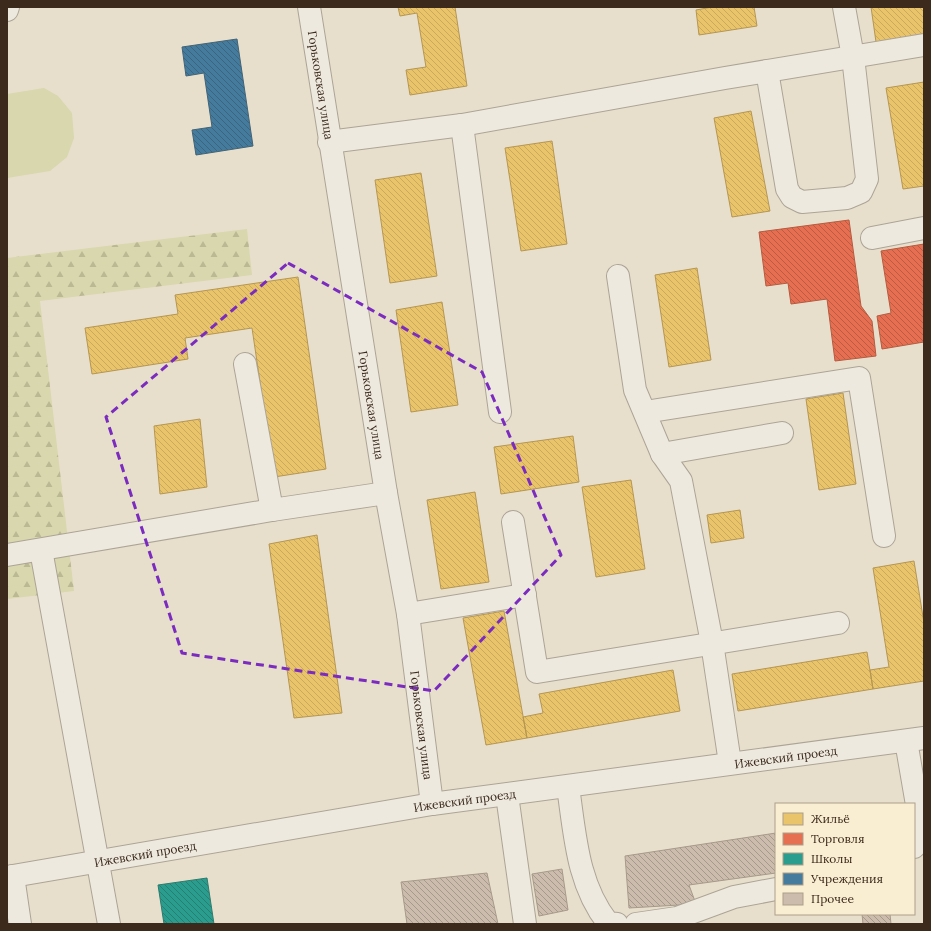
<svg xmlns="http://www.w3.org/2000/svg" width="931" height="931" font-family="Lora,serif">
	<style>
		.green { fill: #d8d7ad }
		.forest { fill: url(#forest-firs) }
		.homes { fill: url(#homes-back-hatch); stroke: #b59653 }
		.shops { fill: url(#shops-back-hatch); stroke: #b45b41 }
		.schools { fill: url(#schools-back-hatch); stroke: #2f7b6c }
		.public { fill: url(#public-back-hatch); stroke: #426376 }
		.building { fill: url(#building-back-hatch); stroke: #a79a8b }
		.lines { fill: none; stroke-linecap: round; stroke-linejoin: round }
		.minor-casing { stroke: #aca496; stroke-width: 24 }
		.minor { stroke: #eee9df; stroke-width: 22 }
		.marked { fill: none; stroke: #7b2cbf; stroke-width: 3; stroke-dasharray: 8 5; stroke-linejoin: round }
		.labels { text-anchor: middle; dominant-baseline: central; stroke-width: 4; stroke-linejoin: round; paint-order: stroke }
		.street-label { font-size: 12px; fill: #3c2b1c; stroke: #f9edd2 }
	</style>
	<defs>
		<pattern id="forest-firs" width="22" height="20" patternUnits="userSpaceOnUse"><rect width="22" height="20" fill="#d8d7ad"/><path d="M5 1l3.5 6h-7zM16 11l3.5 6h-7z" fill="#bab994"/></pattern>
		<pattern id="homes-back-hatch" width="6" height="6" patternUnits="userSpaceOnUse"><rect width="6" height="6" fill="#e9c46a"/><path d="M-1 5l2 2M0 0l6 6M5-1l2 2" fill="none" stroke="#c9a95b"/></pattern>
		<pattern id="shops-back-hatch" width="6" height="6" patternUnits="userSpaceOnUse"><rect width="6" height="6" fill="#e76f51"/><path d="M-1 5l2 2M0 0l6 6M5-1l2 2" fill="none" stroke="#bc5b42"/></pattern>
		<pattern id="schools-back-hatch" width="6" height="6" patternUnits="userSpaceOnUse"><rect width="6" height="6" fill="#2a9d8f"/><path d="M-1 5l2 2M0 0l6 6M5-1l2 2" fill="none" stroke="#258074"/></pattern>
		<pattern id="public-back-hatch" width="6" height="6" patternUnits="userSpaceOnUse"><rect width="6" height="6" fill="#457b9d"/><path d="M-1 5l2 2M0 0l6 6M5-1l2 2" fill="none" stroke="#3b657f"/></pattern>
		<pattern id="building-back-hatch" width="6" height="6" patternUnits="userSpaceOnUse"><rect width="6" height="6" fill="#cbbcad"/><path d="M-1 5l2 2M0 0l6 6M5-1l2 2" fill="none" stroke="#a6998c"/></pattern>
	</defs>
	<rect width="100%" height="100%" fill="#e7dfcc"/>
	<path class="green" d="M44 88 58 96 72 113 74 138 67 157 50 171 7 178V94Z"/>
	<path class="forest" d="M247 229 252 275 40 301 74 591 7 599V258Z"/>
	<path class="homes" d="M398 7H455L467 86 410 95 406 70 426 67 417 13 400 16Z
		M712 7H754L757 26 699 35 696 10Z
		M871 7H924V35L876 42Z
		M924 82V186L903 189 886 88Z
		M751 111 770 211 732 217 714 118Z
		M552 141 567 244 521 251 505 148Z
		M421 173 437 276 390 283 375 180Z
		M697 268 711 360 669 367 655 275Z
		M298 277 326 469 274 477 252 328 185 338 188 359 92 374 85 328 178 314 175 295Z
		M442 302 458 405 411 412 396 310Z
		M843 393 856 484 819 490 806 399Z
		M200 419 207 487 160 494 154 426Z
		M573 436 579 482 501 494 494 447Z
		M631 480 645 569 596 577 582 487Z
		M475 492 489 582 441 589 427 500Z
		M740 510 744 538 711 543 707 515Z
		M317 535 342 713 294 718 269 544Z
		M914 561 924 623V681L873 689 870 670 889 667 873 568Z
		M504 611 527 738 486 745 463 618Z
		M867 652 873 689 738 711 732 674Z
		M673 670 680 711 527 738 523 717 543 713 539 694Z"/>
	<path class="shops" d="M849 220 861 306 872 321 876 356 835 361 827 299 791 304 788 283 766 286 759 232Z
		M924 244V342L882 349 877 316 891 313 881 251Z"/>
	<path class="schools" d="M207 878 214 924H164L158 885Z"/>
	<path class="public" d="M237 39 253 146 196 155 192 130 212 127 204 73 186 76 182 47Z"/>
	<path class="building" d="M776 833V873L689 885 696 904 629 908 625 856Z
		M562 869 568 910 539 916 532 874Z
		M487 873 498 924H407L401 882Z
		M862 914H890L891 924H863Z"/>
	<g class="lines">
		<defs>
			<g id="minor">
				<path id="s1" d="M309 7 386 493 408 614 432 804"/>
				<path d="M7 10 8 7"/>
				<path d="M767 71 787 189 792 197 802 202 847 198 861 192 867 179 853 57 844 7"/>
				<path d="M462 125 500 412"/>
				<path d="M329 142 462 125 725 78 924 45"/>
				<path d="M872 238 924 228"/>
				<path d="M618 276 635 390 662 454 681 481 712 643 730 763"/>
				<path d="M245 364 272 510 386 493"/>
				<path d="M645 412 859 378 884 536"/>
				<path d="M662 454 782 433"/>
				<path d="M513 522 537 672 838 623"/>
				<path d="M41 550 109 924"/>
				<path d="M7 555 272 510"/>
				<path d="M408 614 525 595"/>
				<path d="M906 741 922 834 919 842 914 847"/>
				<path d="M568 787C575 834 577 884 608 923L617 924"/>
				<path d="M507 795 525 924"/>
				<path d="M13 876 20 924"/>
				<path id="s2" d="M7 877 432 804 924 738"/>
				<path d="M636 924 677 918 734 897 776 889"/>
			</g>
		</defs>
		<use href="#minor" class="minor-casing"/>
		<use href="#minor" class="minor"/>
	</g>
	<path class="marked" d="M288 263 482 372 561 555 434 691 182 653 106 417Z"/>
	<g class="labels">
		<g class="street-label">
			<text stroke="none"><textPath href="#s1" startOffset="79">Горьковская улица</textPath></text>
			<text stroke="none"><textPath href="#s1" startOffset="403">Горьковская улица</textPath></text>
			<text stroke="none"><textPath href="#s1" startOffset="727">Горьковская улица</textPath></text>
			<text stroke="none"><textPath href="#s2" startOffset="788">Ижевский проезд</textPath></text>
			<text stroke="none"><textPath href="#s2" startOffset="464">Ижевский проезд</textPath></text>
			<text stroke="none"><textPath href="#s2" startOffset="140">Ижевский проезд</textPath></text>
		</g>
	</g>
	<rect width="931" height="931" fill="none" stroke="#3c2b1c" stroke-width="16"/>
	<rect x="775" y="803" width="140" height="112" fill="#f9edd2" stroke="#ad9f89"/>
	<rect x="783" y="813" width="20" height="12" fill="#e9c46a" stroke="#ad9f89"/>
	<text x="811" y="823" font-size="12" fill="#3c2b1c">Жильё</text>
	<rect x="783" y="833" width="20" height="12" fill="#e76f51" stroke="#ad9f89"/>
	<text x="811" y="843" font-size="12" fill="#3c2b1c">Торговля</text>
	<rect x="783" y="853" width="20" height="12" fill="#2a9d8f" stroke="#ad9f89"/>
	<text x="811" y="863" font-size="12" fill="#3c2b1c">Школы</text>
	<rect x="783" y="873" width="20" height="12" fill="#457b9d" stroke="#ad9f89"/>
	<text x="811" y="883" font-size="12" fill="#3c2b1c">Учреждения</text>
	<rect x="783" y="893" width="20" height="12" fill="#cbbcad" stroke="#ad9f89"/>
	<text x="811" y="903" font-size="12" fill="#3c2b1c">Прочее</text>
</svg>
